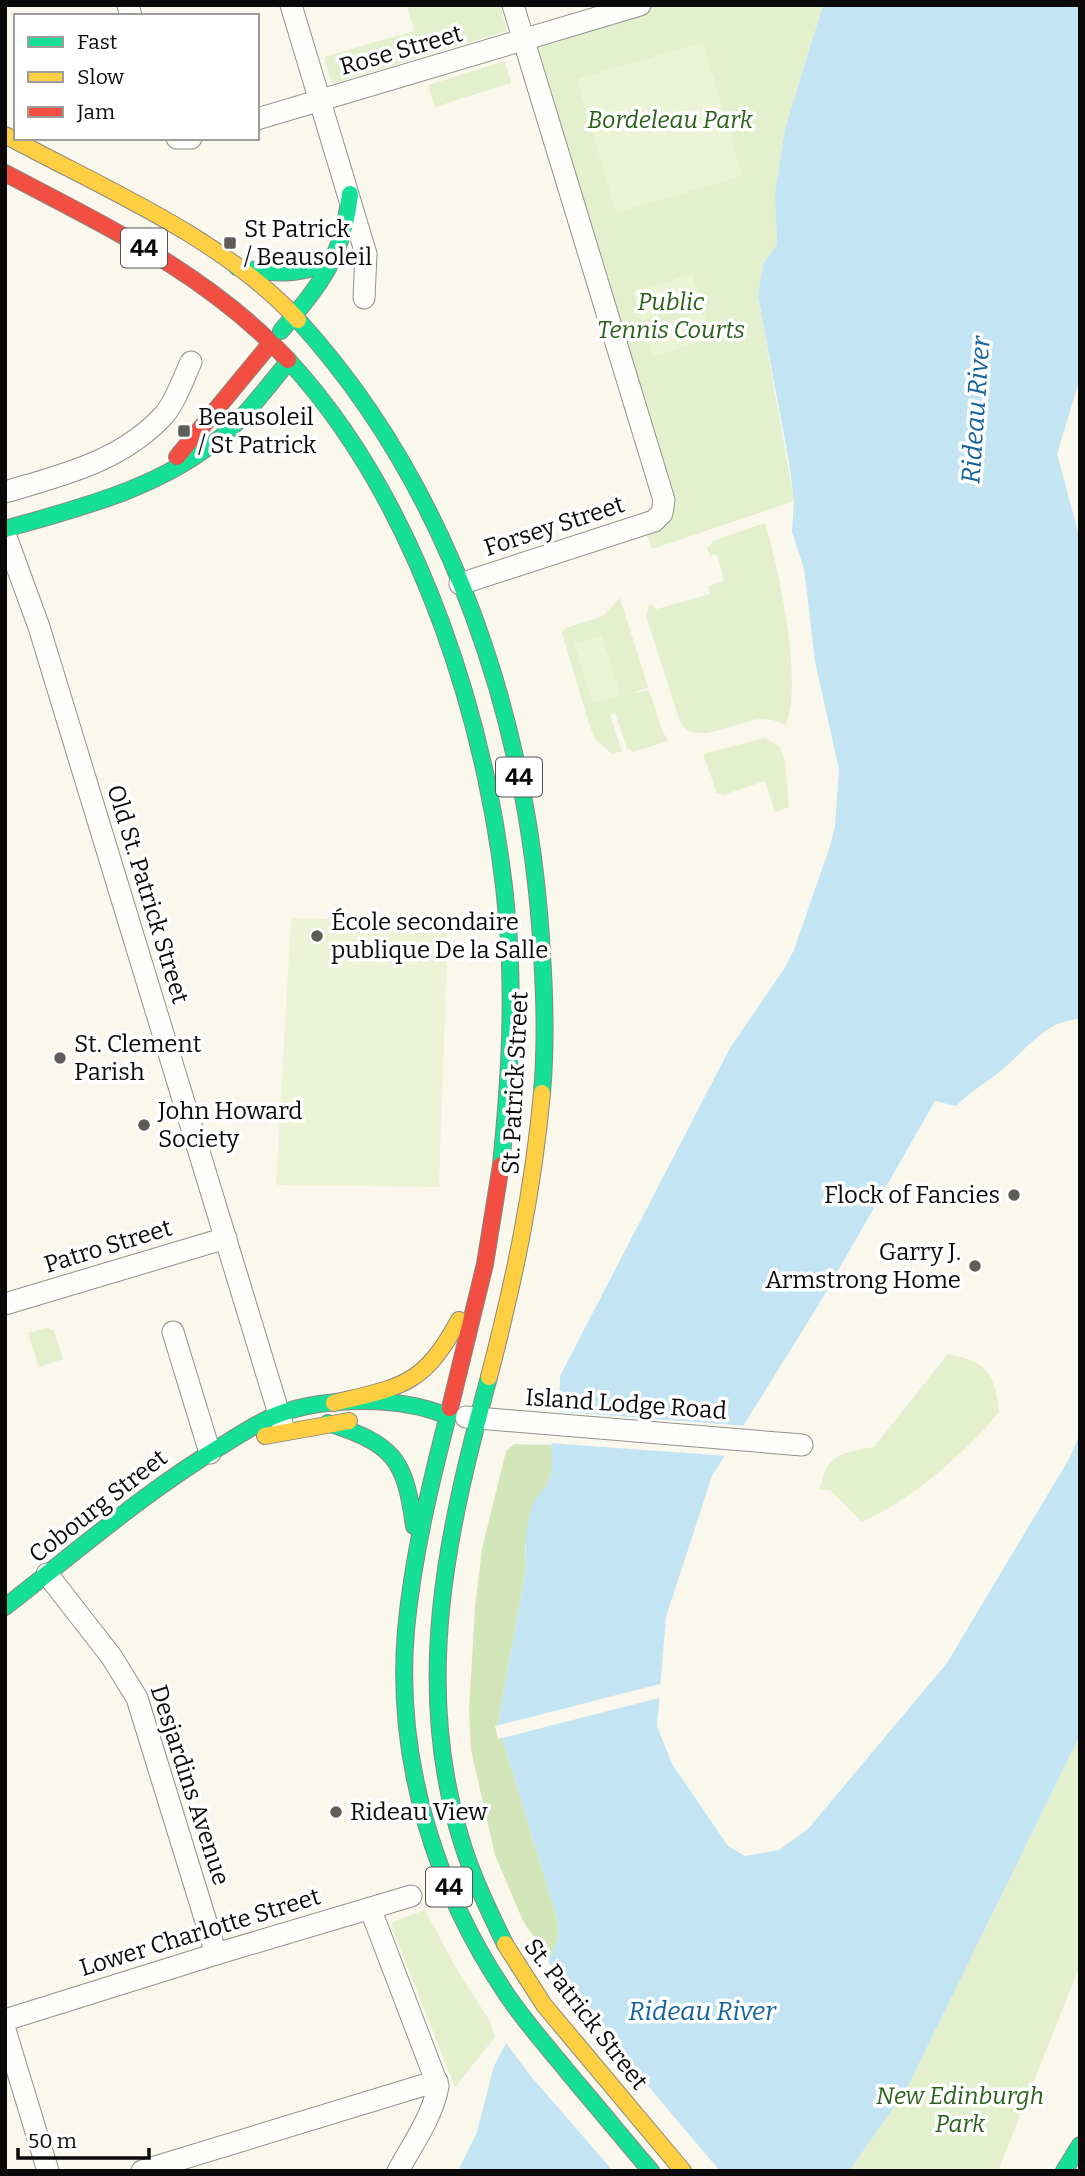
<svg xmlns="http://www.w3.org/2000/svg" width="1085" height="2176" font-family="Bitter,serif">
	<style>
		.green { fill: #e3efcd }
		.forest { fill: #d3e6ba }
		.pitch { fill: #ecf3d6 }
		.water { fill: #c3e4f3 }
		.pier { fill: #faf7ed }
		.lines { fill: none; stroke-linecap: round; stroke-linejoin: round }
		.street-casing { stroke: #92918c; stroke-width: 23 }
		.fast-casing { stroke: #898783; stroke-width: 18 }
		.slow-casing { stroke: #898783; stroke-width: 18 }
		.jam-casing { stroke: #898783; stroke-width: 18 }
		.street { stroke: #fefefc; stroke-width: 21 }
		.fast { stroke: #16e098; stroke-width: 16 }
		.slow { stroke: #ffcf43; stroke-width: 16 }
		.jam { stroke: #f24e42; stroke-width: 16 }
		.poi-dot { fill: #5e5d59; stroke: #fff; stroke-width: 2.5 }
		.labels { text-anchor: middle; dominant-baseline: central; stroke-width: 7; stroke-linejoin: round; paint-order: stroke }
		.shield { fill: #fff; stroke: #545454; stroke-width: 2 }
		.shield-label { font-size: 23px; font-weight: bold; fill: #0a0a0a }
		.street-label { font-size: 24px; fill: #0a0a0a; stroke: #fff }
		.park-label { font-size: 24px; font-style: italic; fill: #2b611b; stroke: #fff }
		.poi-label { font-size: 24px; fill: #0a0a0a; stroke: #fff; text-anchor: start }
		.water-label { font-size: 26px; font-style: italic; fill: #14639c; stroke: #fff }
	</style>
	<rect width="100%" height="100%" fill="#faf7ed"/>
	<path class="green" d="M407 5H500L507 31 332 84 324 57 414 31Z
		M640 5H823L785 129 775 193 777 245 763 264 758 296 794 501 652 549 644 524 659 518 524 41Z
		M505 61 511 83 435 107 428 85Z
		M765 523C779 569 803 681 786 725 779 722 772 719 764 719 740 718 696 749 680 722L646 616 649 604 657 609 710 594 708 586 724 580 717 554 710 556 707 549 713 541Z
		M620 598 648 687 631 694 649 690 662 730 668 741 632 752 630 749H627L615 713 610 715 622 751 612 754 596 740 590 727 562 633 566 628 603 616Z
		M764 738 779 746 785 761 789 807 775 812 765 781 723 795 717 793 703 754Z
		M47 1328 54 1331 63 1359 39 1367 28 1333Z
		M948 1354C987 1361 996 1375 999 1412 967 1452 909 1501 862 1522L830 1490H820C826 1454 841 1453 874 1447Z
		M1080 1735V1965L998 2171H849L906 2090Z
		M425 1910 460 1975 490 2021 495 2037 455 2087 394 1933 392 1922Z"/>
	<path class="forest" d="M514 1444 551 1445 554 1462 548 1484 536 1499 525 1546 526 1569 498 1724 557 1918 559 1936 549 1960 523 1921 495 1855 471 1750 469 1710 475 1607 482 1549 506 1451Z"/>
	<path class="pitch" d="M703 42 742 176 616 213 577 79Z
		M692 274 701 301 641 320 633 292Z
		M704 311 712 338 653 357 644 329Z
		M602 635 620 695 593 703 574 644Z
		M291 918 448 923 439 1187 276 1185Z"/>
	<path class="water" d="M823 5H1080V378L1057 454 1080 539V1019C1046 1020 1027 1049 1003 1069 987 1082 971 1091 956 1106L935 1101 819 1304 712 1476 666 1617 657 1726 672 1764 728 1846 745 1856 779 1850 808 1829 947 1663 1069 1459 1080 1434V1735L906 2090 849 2171H458L477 2132 494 2066 549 1960 559 1936 557 1918 498 1724 526 1569C525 1546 525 1522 535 1500 538 1494 545 1489 548 1483 555 1466 550 1456 552 1440 554 1419 561 1397 560 1376L730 1048 784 969 794 950 830 846 835 826 839 770 815 661 804 569 792 532 794 501 789 462 758 296 763 264 777 245 775 193 785 129Z"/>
	<path class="pier" d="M552 1411 747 1426 728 1456 548 1443Z
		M664 1683 663 1697 498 1739 495 1726Z
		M546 1959 588 2015 720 2171H613L529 2074 504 2040Z"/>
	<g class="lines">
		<defs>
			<path id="street" d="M128 5 131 16
				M291 5 366 254 364 298
				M257 119 640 5
				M177 138H191
				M5 492C63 475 122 461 164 415 175 403 184 377 191 362
				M5 534 39 627 283 1427
				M460 584 654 521 662 513 664 500 513 5
				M5 1304 226 1238
				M173 1332 210 1453
				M466 1417 802 1445
				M47 1574 111 1656 137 1698 216 1954
				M370 1908 438 2086C433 2116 412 2145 398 2171
				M5 2020 216 1954 411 1896
				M5 2030 48 2171
				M142 2171 437 2081"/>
			<path id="fast" d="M237 267C274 275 306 277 338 255
				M298 320C453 490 530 728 542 955 545 1001 546 1047 542 1093
				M281 331C321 284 343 257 350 194
				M288 360C421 504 493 735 508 927 514 1007 509 1086 501 1165
				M5 529C79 508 161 488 221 437 247 415 267 387 289 361
				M489 1377C448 1529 413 1680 460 1836 471 1874 488 1909 505 1944
				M450 1408C431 1481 413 1555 406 1630 395 1759 435 1889 507 1995 528 2026 553 2053 576 2082 601 2111 626 2142 651 2171
				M328 1423C393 1444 405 1458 414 1526
				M5 1607C76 1552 146 1491 223 1445 241 1434 260 1421 279 1414 327 1397 401 1396 447 1416
				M1064 2171 1080 2145"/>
			<path id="slow" d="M5 135C102 188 222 237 298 320
				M489 1377C514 1281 533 1192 542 1093
				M334 1403C403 1386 423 1386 459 1320
				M265 1436 349 1421
				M505 1944 544 2005 683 2171"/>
			<path id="jam" d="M5 173C106 226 209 275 288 360
				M177 457 271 343
				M450 1408 485 1264 501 1165"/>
		</defs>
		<use href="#street" class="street-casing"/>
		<use href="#fast" class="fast-casing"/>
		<use href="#slow" class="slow-casing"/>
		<use href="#jam" class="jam-casing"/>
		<use href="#street" class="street"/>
		<use href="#fast" class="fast"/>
		<use href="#slow" class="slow"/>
		<use href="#jam" class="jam"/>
	</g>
	<g class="poi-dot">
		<rect x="223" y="236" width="14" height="14" rx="3.5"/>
		<rect x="177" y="424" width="14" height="14" rx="3.5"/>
		<circle cx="317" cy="936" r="7"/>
		<circle cx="60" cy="1058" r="7"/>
		<circle cx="144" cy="1125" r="7"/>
		<circle cx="1014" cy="1195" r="7"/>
		<circle cx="975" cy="1266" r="7"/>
		<circle cx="336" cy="1812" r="7"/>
	</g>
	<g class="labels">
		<g class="shield">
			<rect x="121" y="228.5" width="46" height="39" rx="5"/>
			<rect x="496" y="757.5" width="46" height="39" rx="5"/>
			<rect x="426" y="1867.5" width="46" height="39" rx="5"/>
		</g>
		<g class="shield-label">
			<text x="144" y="248">44</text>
			<text x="519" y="777">44</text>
			<text x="449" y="1887">44</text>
		</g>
		<g class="street-label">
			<text transform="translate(401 50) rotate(-16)">Rose Street</text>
			<text transform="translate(554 526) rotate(-18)">Forsey Street</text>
			<text transform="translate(148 894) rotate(73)">Old St. Patrick Street</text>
			<text transform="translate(515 1083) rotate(-87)">St. Patrick Street</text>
			<text transform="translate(108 1246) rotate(-17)">Patro Street</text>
			<text transform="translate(626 1404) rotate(4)">Island Lodge Road</text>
			<text transform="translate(98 1506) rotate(-38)">Cobourg Street</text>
			<text transform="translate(190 1785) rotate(72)">Desjardins Avenue</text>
			<text transform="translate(200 1932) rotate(-17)">Lower Charlotte Street</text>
			<text transform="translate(586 2014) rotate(52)">St. Patrick Street</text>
		</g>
		<g class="park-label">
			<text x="670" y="120">Bordeleau Park</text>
			<text x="671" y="302">Public<tspan x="671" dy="28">Tennis Courts</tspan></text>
			<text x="960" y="2096">New Edinburgh<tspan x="960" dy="28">Park</tspan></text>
		</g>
		<g class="poi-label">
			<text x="244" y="229">St Patrick<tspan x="244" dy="28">/ Beausoleil</tspan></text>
			<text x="198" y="417">Beausoleil<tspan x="198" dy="28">/ St Patrick</tspan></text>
			<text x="331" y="922">École secondaire<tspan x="331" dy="28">publique De la Salle</tspan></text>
			<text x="74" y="1044">St. Clement<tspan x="74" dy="28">Parish</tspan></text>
			<text x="158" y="1111">John Howard<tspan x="158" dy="28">Society</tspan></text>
			<text x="1000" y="1195" text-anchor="end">Flock of Fancies</text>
			<text x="961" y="1252" text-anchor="end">Garry J.<tspan x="961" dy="28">Armstrong Home</tspan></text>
			<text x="350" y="1812">Rideau View</text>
		</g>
		<g class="water-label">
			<text transform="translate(976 410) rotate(-86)">Rideau River</text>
			<text x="702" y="2011">Rideau River</text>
		</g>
	</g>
	<rect width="1085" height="2176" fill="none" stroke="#0a0a0a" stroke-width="14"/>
	<rect x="14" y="14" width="245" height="126" fill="#ffffff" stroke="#9d9d9d" stroke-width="2"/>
	<rect x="28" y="37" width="35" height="10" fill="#16e098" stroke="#9d9d9d" stroke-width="2"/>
	<text x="77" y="49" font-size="21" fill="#0a0a0a">Fast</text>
	<rect x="28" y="72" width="35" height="10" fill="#ffcf43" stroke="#9d9d9d" stroke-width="2"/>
	<text x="77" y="84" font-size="21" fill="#0a0a0a">Slow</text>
	<rect x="28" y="107" width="35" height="10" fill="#f24e42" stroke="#9d9d9d" stroke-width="2"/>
	<text x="77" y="119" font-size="21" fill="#0a0a0a">Jam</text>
	<path d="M18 2148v10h131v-10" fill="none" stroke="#0a0a0a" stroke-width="3.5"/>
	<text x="28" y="2148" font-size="21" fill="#0a0a0a" stroke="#ffffff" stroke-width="5" paint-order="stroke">50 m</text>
</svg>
